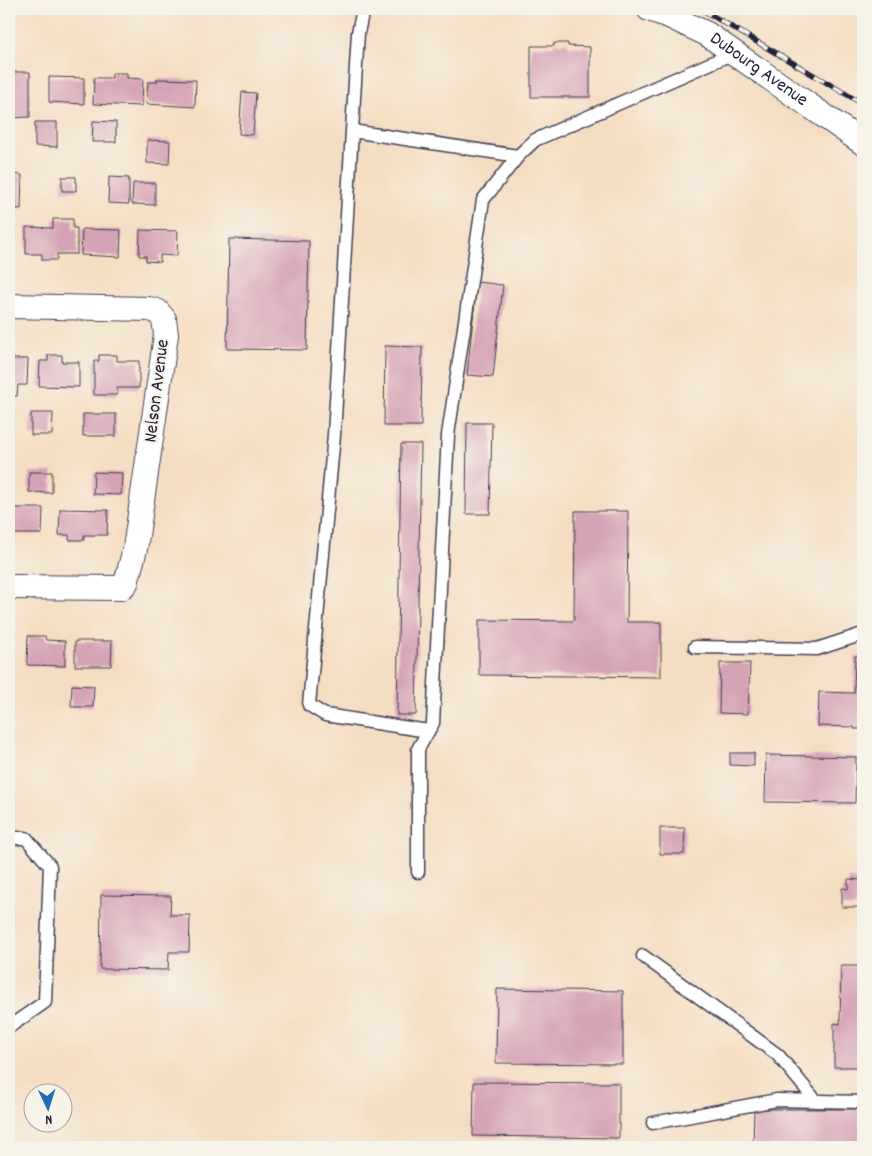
<svg xmlns="http://www.w3.org/2000/svg" width="872" height="1156" font-family="Dekko,sans-serif">
	<style>
		.building { fill: #d5a3b6 }
		.lines { fill: none; stroke-linecap: round; stroke-linejoin: round }
		.lane-casing { stroke: #423e4f; stroke-width: 15 }
		.street-casing { stroke: #423e4f; stroke-width: 26 }
		.lane { stroke: #fff; stroke-width: 12 }
		.street { stroke: #fff; stroke-width: 24 }
		.rail-casing { stroke: #22223b; stroke-width: 5.5 }
		.rail { stroke: #f7f3e8; stroke-width: 4; stroke-dasharray: 11; stroke-linecap: butt }
		.labels { text-anchor: middle; dominant-baseline: central; stroke-width: 4.5; stroke-linejoin: round; paint-order: stroke }
		.street-label { font-size: 19px; fill: #22223b; stroke: #f7f3e8 }
	</style>
	<rect width="100%" height="100%" fill="#f7f3e8"/>
	<filter id="ink" filterUnits="userSpaceOnUse"><feTurbulence type="fractalNoise" baseFrequency=".02" numOctaves="2"/><feDisplacementMap in="SourceGraphic" scale="10" xChannelSelector="R" yChannelSelector="G"/><feConvolveMatrix kernelMatrix="1 2 1 2 8 2 1 2 1" color-interpolation-filters="sRGB"/></filter>
	<filter id="wash" filterUnits="userSpaceOnUse"><feTurbulence type="fractalNoise" baseFrequency=".0096" numOctaves="4" result="noise"/><feDisplacementMap in="SourceGraphic" scale="20" xChannelSelector="R" yChannelSelector="G"/><feGaussianBlur stdDeviation="1.12" result="paint"/><feColorMatrix in="noise" values="0 0 0 0 0 0 0 0 0 0 0 0 0 0 0 0 0 1.4 0 .05"/><feComposite in="paint" operator="in"/></filter>
	<g filter="url(#wash)">
		<rect width="100%" height="100%" fill="#f4dec3"/>
		<g id="blocks">
			<path class="building" d="M554 43H568V46L590 47V97H531V46H554Z
				M9 72H30V117L9 118Z
				M112 73H127V78L143 79 142 106 93 104 94 78H112Z
				M49 77 84 78V104L49 102Z
				M157 79 196 80 195 107 146 104 148 82H157Z
				M242 92 256 93 253 135 239 134Z
				M93 121 116 122V142H92Z
				M35 122H57V147L35 146Z
				M147 140 170 141 169 164 147 163Z
				M9 174 22 175 21 209 9 208Z
				M62 177H76V191H62Z
				M109 177 129 178V204L108 203Z
				M133 183H155V205L132 204Z
				M9 218H13V234H15L12 253H9Z
				M53 219H73V228H77V254H57V260H42V254H26V227L53 228Z
				M82 229 121 230 120 257 81 255Z
				M140 230 178 231 177 256 160 255V262L146 261V256H139Z
				M229 239 309 241 307 350 227 349Z
				M477 282 503 285 493 377 467 375Z
				M385 346 422 347 421 426H384Z
				M48 355H62V362H79V387L39 386 40 361H48Z
				M99 355H117V361H139V388H117V395H94V361H99Z
				M9 359H28L27 385H18L17 396H9Z
				M31 413H53L52 435H31Z
				M83 414H116V436H83Z
				M467 423H492L490 514H466Z
				M401 444H421L416 715H397Z
				M29 472H52V493L29 492Z
				M94 472 122 473 121 495 93 494Z
				M9 508H43L42 534H9Z
				M60 509 108 510 107 535H84V540H69V535H59Z
				M575 511H628L627 622H661V677L479 675V620L574 621Z
				M28 636H45L46 640 65 641V666L27 665Z
				M9 639H11V665H9Z
				M75 641H112L111 666H75Z
				M855 656H863V729H854V727L818 726 819 692 854 693Z
				M720 663H750L748 714 719 713Z
				M72 685 94 686 93 707H71Z
				M730 753H754V766L730 765Z
				M766 755 856 757 855 803 765 802Z
				M660 828H685L684 854H660Z
				M848 879 863 880V907H842V888L848 889Z
				M101 895 171 896 170 915H190L189 952H169L168 970 100 969Z
				M841 966H863V1067H834V1023L840 1024Z
				M497 989 623 991V1064L496 1063Z
				M474 1082 619 1083V1138L473 1136Z
				M754 1109H860V1147H753Z"/>
		</g>
	</g>
	<g filter="url(#ink)">
		<use href="#blocks" fill-opacity="0" stroke="#423e4f" stroke-width="1"/>
		<g class="lines">
			<defs>
				<path id="lane" d="M363 9 358 33 352 131 518 156
					M352 131 334 435 309 705 325 715 428 731
					M695 647 817 649 863 634
					M9 838H26L50 866 45 1002 9 1027
					M418 872V749L433 723 448 435 483 200 518 156 535 140 734 53
					M643 956 778 1055 816 1101
					M653 1123 777 1100 863 1102"/>
				<g id="street">
					<path id="s1" d="M649 9 669 16 707 34 863 143"/>
					<path d="M9 306 149 309 157 311 164 319 166 335 135 549 126 583 121 588 9 587"/>
				</g>
			</defs>
			<use href="#lane" class="lane-casing"/>
			<use href="#street" class="street-casing"/>
			<use href="#lane" class="lane"/>
			<use href="#street" class="street"/>
			<defs>
				<path id="rail" d="M701 9 863 104"/>
			</defs>
			<use href="#rail" class="rail-casing"/>
			<use href="#rail" class="rail"/>
		</g>
	</g>
	<g class="labels">
		<g class="street-label">
			<text stroke="none"><textPath href="#s1" startOffset="126">Dubourg Avenue</textPath></text>
			<text transform="translate(158 391) rotate(-83)">Nelson Avenue</text>
		</g>
	</g>
	<rect width="872" height="1156" fill="none" stroke="#f7f3e8" stroke-width="30"/>
	<g transform="translate(48 1108) rotate(176)"><circle r="24" fill="#f7f3e8" stroke="#a29fa3"/>
	<path d="M0-4L9 19L0 12L-9 19Z" fill="#1f6fb2"/>
	<text y="-8" font-size="14" font-weight="bold" text-anchor="middle" fill="#22223b">N</text>
	</g>
</svg>
